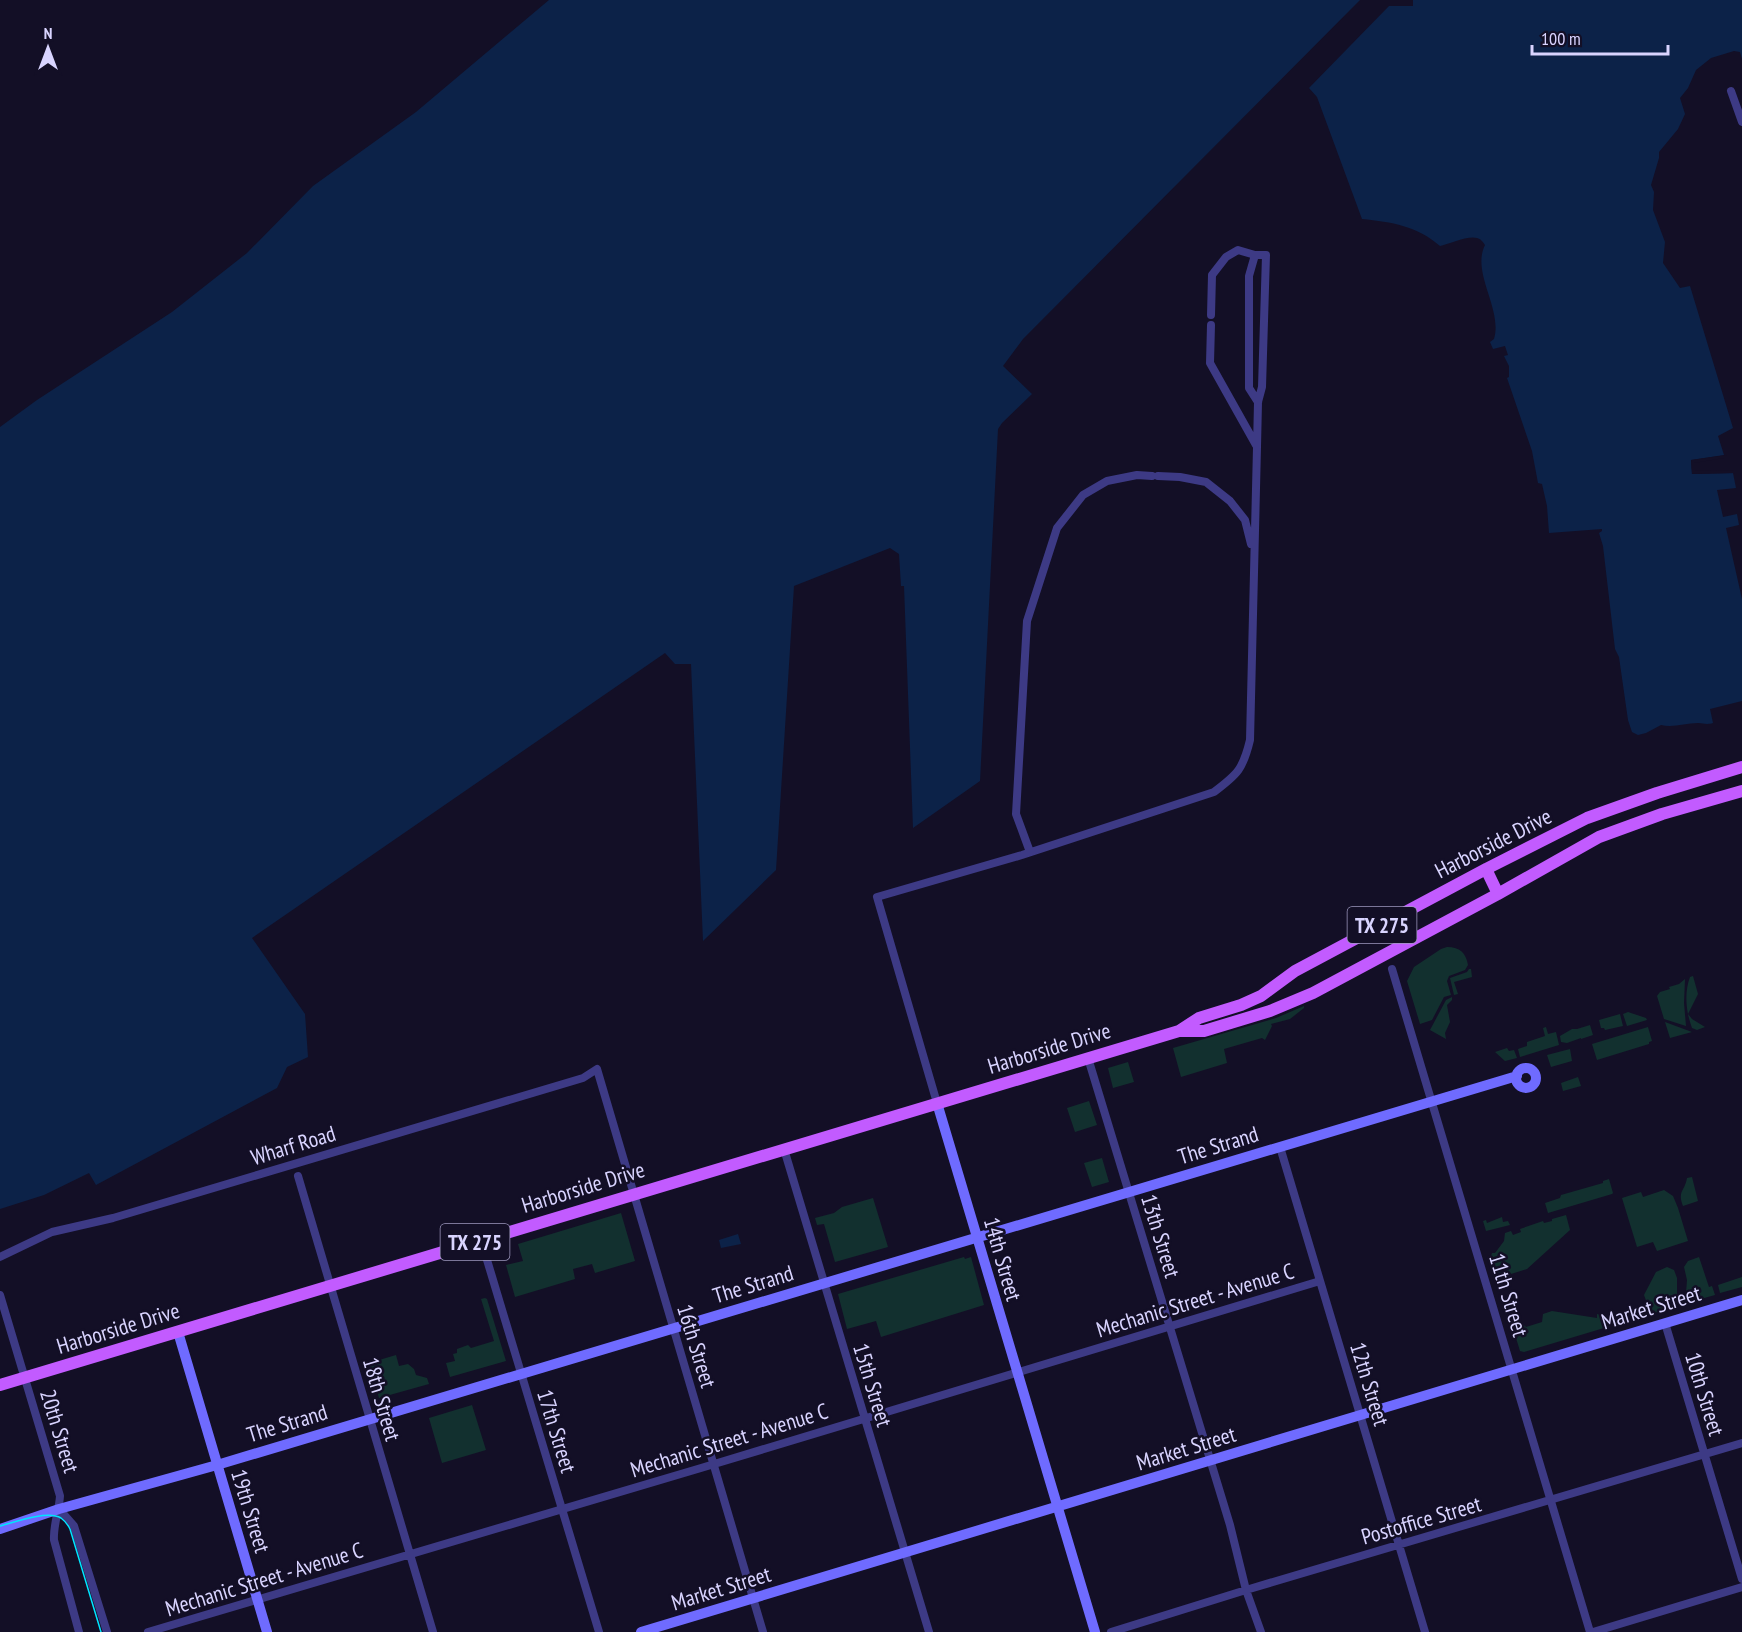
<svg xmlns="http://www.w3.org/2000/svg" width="1742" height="1632" font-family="'PT Sans Narrow',sans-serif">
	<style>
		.green { fill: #12302f }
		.water { fill: #0c2248 }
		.pier { fill: #130f26 }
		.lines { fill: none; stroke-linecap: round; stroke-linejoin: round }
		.street { stroke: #3d3a85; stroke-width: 8 }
		.secondary { stroke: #6f6bff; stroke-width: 10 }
		.primary { stroke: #c25bff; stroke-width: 12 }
		.tram { stroke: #00e5ff; stroke-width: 1.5 }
		.labels { text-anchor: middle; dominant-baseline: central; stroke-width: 5; stroke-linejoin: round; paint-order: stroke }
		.shield { fill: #130f26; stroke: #9e99be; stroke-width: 1.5 }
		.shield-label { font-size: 21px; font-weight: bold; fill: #d9d4ff }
		.street-label { font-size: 22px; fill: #d9d4ff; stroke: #130f26 }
	</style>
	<rect width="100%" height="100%" fill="#130f26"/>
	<path class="green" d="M1447 947C1460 947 1466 953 1468 965L1465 970 1449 976 1447 981 1451 995 1444 997 1432 1020 1420 1024 1407 981 1414 967 1441 949Z
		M1469 969H1471L1472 977 1454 982 1458 994 1454 995 1450 978 1467 972Z
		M1693 976 1698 994 1688 1014 1692 1019 1705 1027 1697 1030 1692 1028C1686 1012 1684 993 1690 977Z
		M1685 979 1684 1003 1686 1026 1664 1019 1657 996 1660 992 1670 989 1669 987 1679 984Z
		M1452 997V1000L1447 1005 1450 1022 1445 1033 1446 1039 1430 1030 1446 1000Z
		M1304 1006V1008L1290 1019 1271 1024 1272 1026 1265 1040 1262 1038 1224 1049 1227 1063 1181 1077 1173 1048 1276 1018Z
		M1628 1012 1646 1018 1647 1020 1627 1026 1623 1014Z
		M1620 1014 1623 1026 1605 1030 1604 1028H1601L1599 1020Z
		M1665 1022 1692 1032 1670 1038Z
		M1590 1025 1593 1035 1581 1039V1038L1567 1043 1561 1042 1560 1036 1572 1029H1577Z
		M1546 1027 1548 1034 1556 1032 1559 1045 1520 1057 1518 1049 1527 1046V1042L1545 1036 1543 1028Z
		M1648 1027 1652 1041 1649 1042V1044L1597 1060 1592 1044Z
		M1507 1048 1509 1051 1514 1050 1517 1058 1505 1061 1495 1052Z
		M1570 1049 1572 1061 1551 1067 1547 1055Z
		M1128 1062 1134 1082 1113 1088 1108 1068Z
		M1578 1077 1581 1086 1563 1091 1561 1083Z
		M1089 1101 1097 1125 1075 1132 1067 1108Z
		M1102 1158 1109 1182 1092 1187 1084 1163Z
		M1692 1177 1698 1201 1683 1206C1677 1191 1685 1191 1687 1178Z
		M1609 1179 1613 1193 1612 1194 1548 1213 1545 1203 1560 1198 1561 1195 1603 1183V1181Z
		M1664 1190 1673 1196 1678 1208 1688 1241 1657 1251 1653 1242 1637 1247 1622 1198 1641 1192 1643 1197Z
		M873 1198 888 1247 835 1262 824 1224 817 1225 815 1218 834 1213 842 1207Z
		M621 1213 635 1261 595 1273 592 1264 573 1269 575 1279 515 1297 506 1265 523 1261 518 1244Z
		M1566 1215 1570 1230 1527 1269 1511 1274 1508 1271 1496 1274 1491 1256 1492 1253H1495L1504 1241 1505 1233 1511 1231 1513 1235 1521 1232 1520 1229 1543 1221 1544 1223 1552 1221V1219Z
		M1502 1217 1503 1222 1508 1221 1510 1225 1486 1231 1483 1221 1486 1220 1487 1223Z
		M964 1257 965 1259 971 1257 984 1305 881 1337 876 1321 847 1329 838 1294Z
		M1699 1257 1709 1287 1712 1286 1715 1295 1690 1302 1686 1293 1687 1280 1684 1267 1688 1261Z
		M1667 1267 1674 1270 1677 1278V1306L1651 1314 1644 1295 1645 1293 1656 1272Z
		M1742 1277V1287L1720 1293 1718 1285Z
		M485 1298 487 1299 506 1361 450 1377 446 1363 455 1361 453 1354 457 1353V1349L468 1345 471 1348 494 1341 481 1299Z
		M1552 1311 1597 1318V1314L1617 1317V1322L1614 1325 1524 1352 1520 1351 1512 1325 1513 1322 1520 1321 1526 1327 1542 1322 1543 1314Z
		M396 1355 399 1366 408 1364 414 1369 416 1375 427 1378 429 1384 379 1398 369 1363Z
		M472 1405 486 1450 442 1463 429 1418Z"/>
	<path class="water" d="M549 0H1360L1023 339 1003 366 1032 394 1002 423 998 429 980 781 913 828 904 586H901L899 554 890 548 794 586 776 870 703 941 691 664H675L665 653 252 938 305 1014 308 1057 287 1067 277 1088 96 1185 89 1173 44 1195 0 1209V427L37 400 172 312 247 253 313 186 416 112Z
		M1413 0H1742V59L1740 52 1734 51 1711 58 1696 70 1688 88 1680 98 1685 114 1678 129 1659 152V158L1651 185 1654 192 1653 210 1665 242 1663 263 1680 288 1690 286 1733 428 1718 436 1724 455 1691 460 1692 474 1733 473 1736 488 1717 490 1723 517 1737 514 1739 525 1726 528 1742 599V701L1710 709 1713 723C1706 725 1704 723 1698 723 1685 723 1673 728 1661 725L1646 733 1638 735 1632 732 1628 720 1619 657 1615 649 1603 546 1599 533 1602 531V529L1549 533 1547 506 1542 484 1538 483 1532 451 1507 378 1509 377V366L1504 356 1508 355 1505 346 1493 349 1490 342 1494 339C1503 309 1471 273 1485 245 1482 241 1481 239 1477 238 1469 235 1448 244 1440 246 1417 226 1392 222 1362 219L1317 97 1309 88 1389 6H1413Z
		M738 1234 741 1244 721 1248 719 1240Z"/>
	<path class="pier" d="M1727 455 1724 458 1694 463V471L1733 470 1736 473 1692 474 1691 460Z"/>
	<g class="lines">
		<path class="street" d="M1731 91 1742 122
			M1255 255 1249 276V388L1258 402
			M1211 325 1210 363 1256 445
			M1158 476 1180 477 1206 482 1230 501 1245 520 1251 544
			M1030 852 1016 814 1027 621 1057 528 1083 495 1107 481 1137 475 1152 476
			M1392 969 1590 1632
			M1088 1058 1230 1525 1246 1590 1261 1632
			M937 1103 877 897 1022 855 1214 792C1238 774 1243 769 1250 740L1257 447 1258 402 1262 387 1266 255H1255L1238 250 1226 257 1212 275 1211 315
			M1280 1147 1425 1632
			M784 1149 929 1632
			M298 1176 433 1632
			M481 1240 599 1632
			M0 1257 52 1232 113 1218 583 1078 597 1069 763 1632
			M0 1295 60 1496C59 1511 53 1526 54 1540L79 1632
			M1665 1323 1742 1579
			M59 1509 74 1526 107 1632
			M148 1632 701 1468 1320 1281
			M1111 1632 1246 1590 1742 1443
			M1593 1632 1742 1587"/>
		<path class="secondary" d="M1516 1078a10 10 0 1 1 20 0a10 10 0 1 1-20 0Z
			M937 1103 1095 1632
			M178 1332 267 1632
			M0 1529 59 1509 217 1465 1517 1076
			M641 1632 1742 1300"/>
		<path class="primary" d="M1486 869 1498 894
			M1180 1031H1204L1270 1011 1313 993 1498 894 1599 837 1662 814 1742 791
			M0 1385 1179 1031 1199 1018 1241 1005 1261 996 1295 971 1486 869 1587 818 1657 793 1742 767"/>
		<path class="tram" d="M0 1526C15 1522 47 1510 61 1518 65 1521 68 1525 70 1529L101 1632"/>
	</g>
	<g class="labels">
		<g class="shield">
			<rect x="1347.5" y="907" width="69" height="36" rx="4.5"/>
			<rect x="440.5" y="1224" width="69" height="36" rx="4.5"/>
		</g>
		<g class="shield-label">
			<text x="1382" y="925">TX 275</text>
			<text x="475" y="1242">TX 275</text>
		</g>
		<g class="street-label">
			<text transform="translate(1493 843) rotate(-27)">Harborside Drive</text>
			<text transform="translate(1049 1048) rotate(-17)">Harborside Drive</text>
			<text transform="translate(293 1145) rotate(-17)">Wharf Road</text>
			<text transform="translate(1218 1145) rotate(-17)">The Strand</text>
			<text transform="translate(583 1187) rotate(-17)">Harborside Drive</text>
			<text transform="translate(1161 1236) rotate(73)">13th Street</text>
			<text transform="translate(1003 1259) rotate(74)">14th Street</text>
			<text transform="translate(753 1284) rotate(-17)">The Strand</text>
			<text transform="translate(1509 1295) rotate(73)">11th Street</text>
			<text transform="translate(1195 1300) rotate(-17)">Mechanic Street - Avenue C</text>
			<text transform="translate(1651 1307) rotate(-17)">Market Street</text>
			<text transform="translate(118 1328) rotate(-17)">Harborside Drive</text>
			<text transform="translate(697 1346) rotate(73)">16th Street</text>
			<text transform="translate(1370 1384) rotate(73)">12th Street</text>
			<text transform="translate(873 1385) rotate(73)">15th Street</text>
			<text transform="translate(1705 1394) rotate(73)">10th Street</text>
			<text transform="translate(382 1399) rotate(74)">18th Street</text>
			<text transform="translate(287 1423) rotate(-17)">The Strand</text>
			<text transform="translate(60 1431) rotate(73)">20th Street</text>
			<text transform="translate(557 1431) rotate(73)">17th Street</text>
			<text transform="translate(729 1440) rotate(-17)">Mechanic Street - Avenue C</text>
			<text transform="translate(1186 1448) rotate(-17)">Market Street</text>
			<text transform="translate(251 1511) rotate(73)">19th Street</text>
			<text transform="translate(1421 1520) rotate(-16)">Postoffice Street</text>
			<text transform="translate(264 1579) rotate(-17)">Mechanic Street - Avenue C</text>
			<text transform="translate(721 1588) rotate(-17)">Market Street</text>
		</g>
	</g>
	<g transform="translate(48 48)" stroke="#130f26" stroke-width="4.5" paint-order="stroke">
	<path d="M0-4.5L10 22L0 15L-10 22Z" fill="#d9d4ff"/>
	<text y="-9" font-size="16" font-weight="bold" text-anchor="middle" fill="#d9d4ff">N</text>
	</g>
	<path d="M1532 45v9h136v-9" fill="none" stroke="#d9d4ff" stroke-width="3"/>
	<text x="1541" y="45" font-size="18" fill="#d9d4ff" stroke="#130f26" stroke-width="4.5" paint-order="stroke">100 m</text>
</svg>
